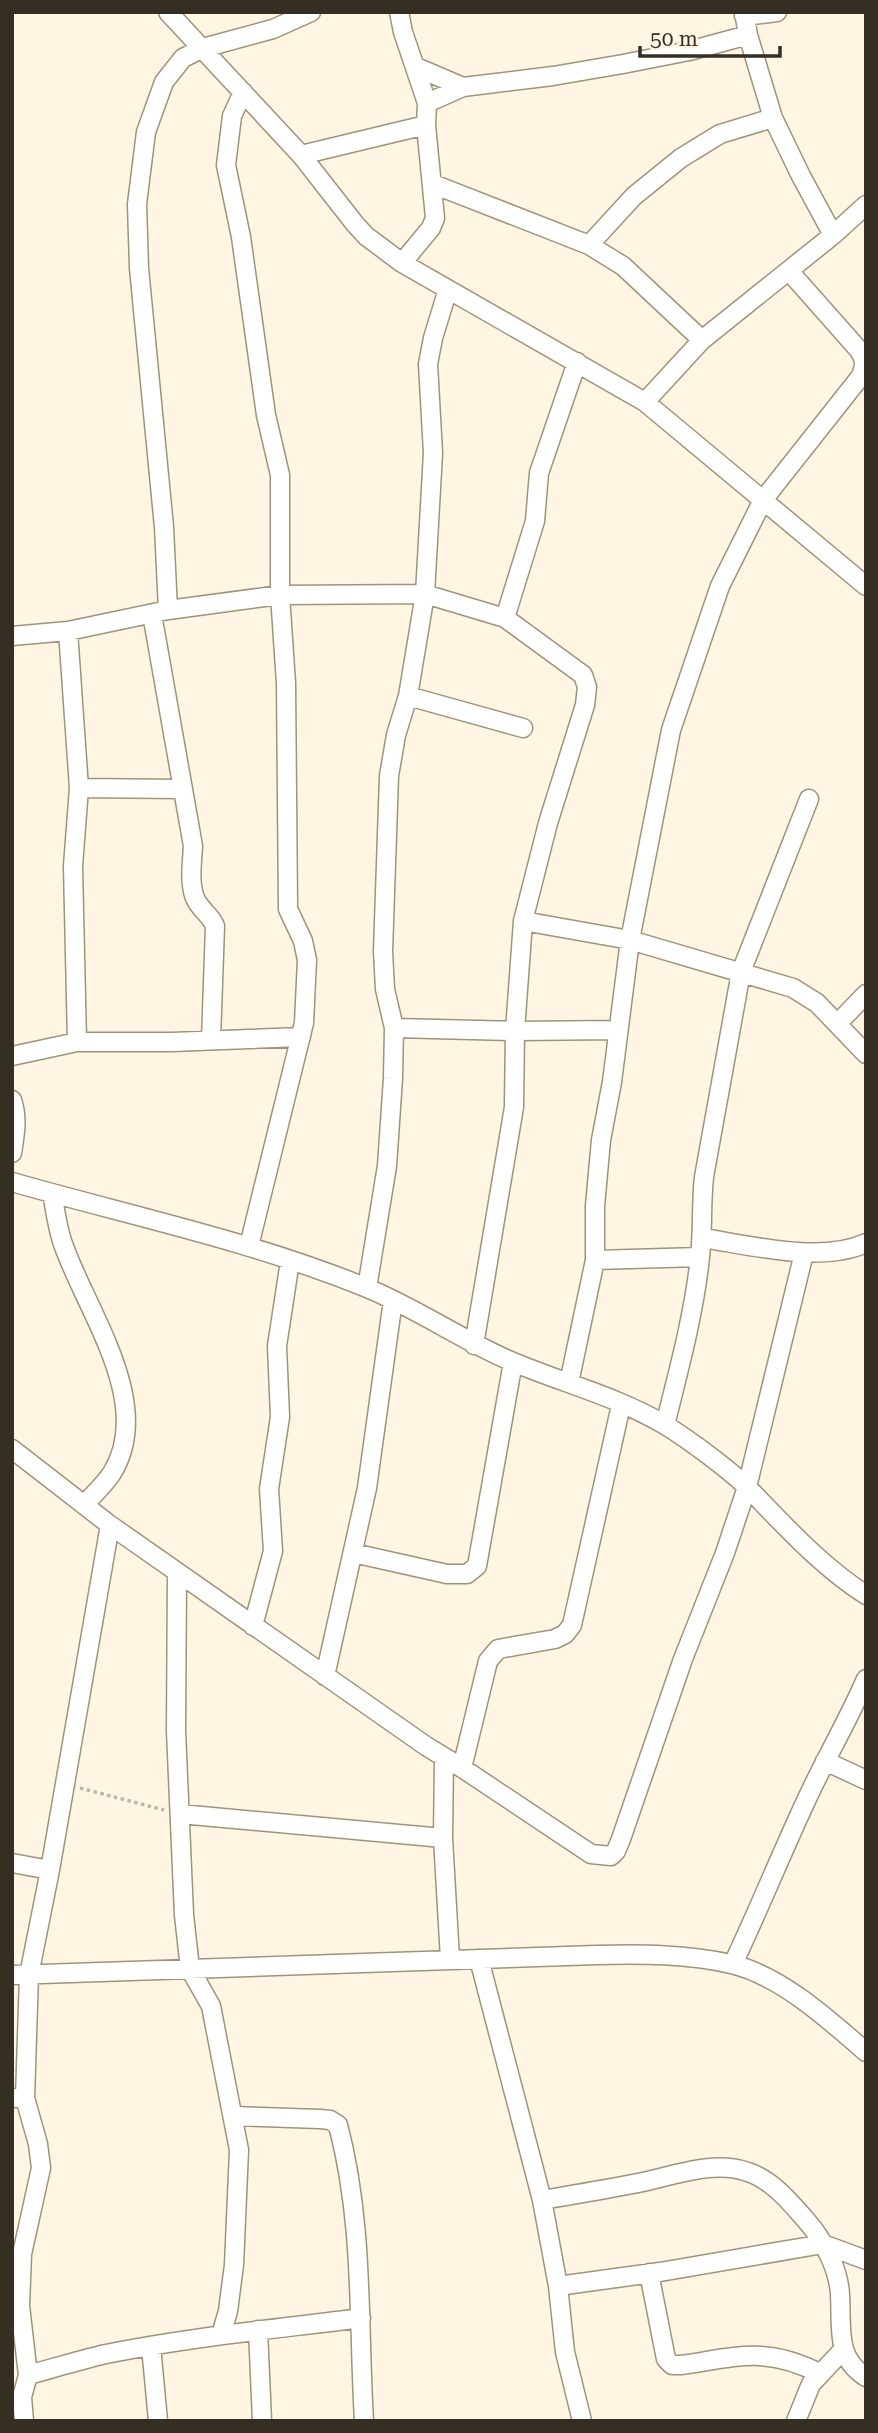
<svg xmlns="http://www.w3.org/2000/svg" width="878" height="2433" font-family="'Roboto Serif',serif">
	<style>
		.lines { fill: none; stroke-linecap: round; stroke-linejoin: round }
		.minor-casing { stroke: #a29378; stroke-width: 21 }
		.path { stroke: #beb6a6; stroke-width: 3.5; stroke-dasharray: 3.5 3.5; stroke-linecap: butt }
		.minor { stroke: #fff; stroke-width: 18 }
	</style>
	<rect width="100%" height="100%" fill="#fef5e3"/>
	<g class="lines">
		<defs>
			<path id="minor" d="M168 12 301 155 355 224 366 236 402 263 645 402 866 586
				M399 12 403 32 427 103 426 125 435 218 431 228 402 263
				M744 12 748 35 773 118 801 176 833 235
				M744 16 777 12
				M416 67 463 87
				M243 92 232 116 226 165 241 237 266 415 280 475V595L286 683 288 909 303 941 307 960 304 1023 249 1246
				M427 103 463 87 553 76 623 64 689 51 748 35
				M301 155 426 125
				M433 184 589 245 623 266 702 340
				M589 245 634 196 681 158 720 134 773 118
				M645 402 702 340 833 235 866 205
				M168 610 164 527 139 268 137 204 146 132 164 82 183 58 203 48 273 29 311 12
				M152 614 193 846C192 863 189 883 195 898 200 910 211 915 215 926L211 1040
				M505 618 535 521 539 473 577 362
				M68 631 79 788 73 866 77 1042
				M12 636 68 631 168 610 280 595 425 594 505 618 583 675 587 687 585 705 548 823 523 921 515 1031 514 1107 474 1345
				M408 696 523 728
				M79 788 181 789
				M523 921 630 940 793 988 817 1003 866 1054
				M838 1023 866 994
				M394 1028 515 1031 617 1030
				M12 1056 77 1042H172L301 1037
				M12 1100C18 1117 15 1135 12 1153
				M12 1182C131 1216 252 1241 367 1288 418 1309 463 1341 513 1362 563 1383 618 1397 665 1425 688 1439 730 1470 749 1489 786 1527 821 1566 866 1595
				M52 1193C55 1209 57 1225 62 1241 84 1308 156 1402 112 1473 105 1484 93 1495 84 1505
				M702 1238C750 1245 820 1264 866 1243
				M595 1260 700 1257
				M367 1288 387 1166 393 1078 394 1028 385 989 383 951 389 776 396 735 408 696 425 594 433 453 428 364 433 338 448 289
				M569 1383 595 1260V1206L601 1140 612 1082 630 940 671 730 720 586 763 500 861 376C865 364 866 360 858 349L789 271
				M665 1425C679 1369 694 1314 700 1257 703 1230 701 1204 704 1177L741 972 809 799
				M12 1449 110 1525 426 1746 462 1768 591 1854 611 1856 616 1851 621 1839 683 1659 725 1553 747 1487 804 1253
				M353 1553 447 1574H467L477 1566 513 1362
				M177 1573 176 1731 184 1915 190 1969 211 2006 239 2150 234 2265 228 2311 221 2335
				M253 1626 273 1551 269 1489 280 1417 277 1346 290 1261
				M325 1676 367 1488 393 1300
				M444 1758 443 1838 450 1959
				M825 1761 866 1780
				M462 1768 488 1661 498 1649 555 1639 565 1634 572 1625 621 1405
				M180 1814 443 1838
				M12 1863 50 1870
				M479 1959 542 2200 558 2286 565 2352 582 2421
				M733 1964C758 1911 780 1857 805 1803 824 1761 848 1721 866 1679
				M12 1975 597 1955C642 1954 688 1954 731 1964 780 1975 829 2020 866 2052
				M12 2098H25L29 1975 50 1870 110 1525
				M234 2116 320 2119 330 2120 338 2125C364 2224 358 2320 364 2421
				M542 2200C576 2194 609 2189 643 2182 675 2175 715 2160 748 2172 772 2180 789 2201 805 2219 823 2239 839 2269 840 2295 842 2327 835 2358 866 2377
				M649 2273 666 2359 672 2365H681C737 2357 765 2346 819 2373
				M558 2286 660 2272 823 2244 866 2260
				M258 2330 262 2421
				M151 2346 158 2421
				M28 2375C54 2368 80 2360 106 2354 190 2337 276 2329 361 2318
				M24 2421 22 2397 28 2375 20 2306 22 2254 41 2168 38 2144 25 2098
				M796 2421 811 2384 843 2350"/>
		</defs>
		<use href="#minor" class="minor-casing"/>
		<path class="path" d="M80 1788 164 1810"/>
		<use href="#minor" class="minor"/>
	</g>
	<rect width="878" height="2433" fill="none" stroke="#342e23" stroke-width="28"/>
	<path d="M640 46v10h140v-10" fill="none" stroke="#342e23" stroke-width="3.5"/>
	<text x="650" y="46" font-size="21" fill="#342e23" stroke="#fef5e3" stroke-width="5" paint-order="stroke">50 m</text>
</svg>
